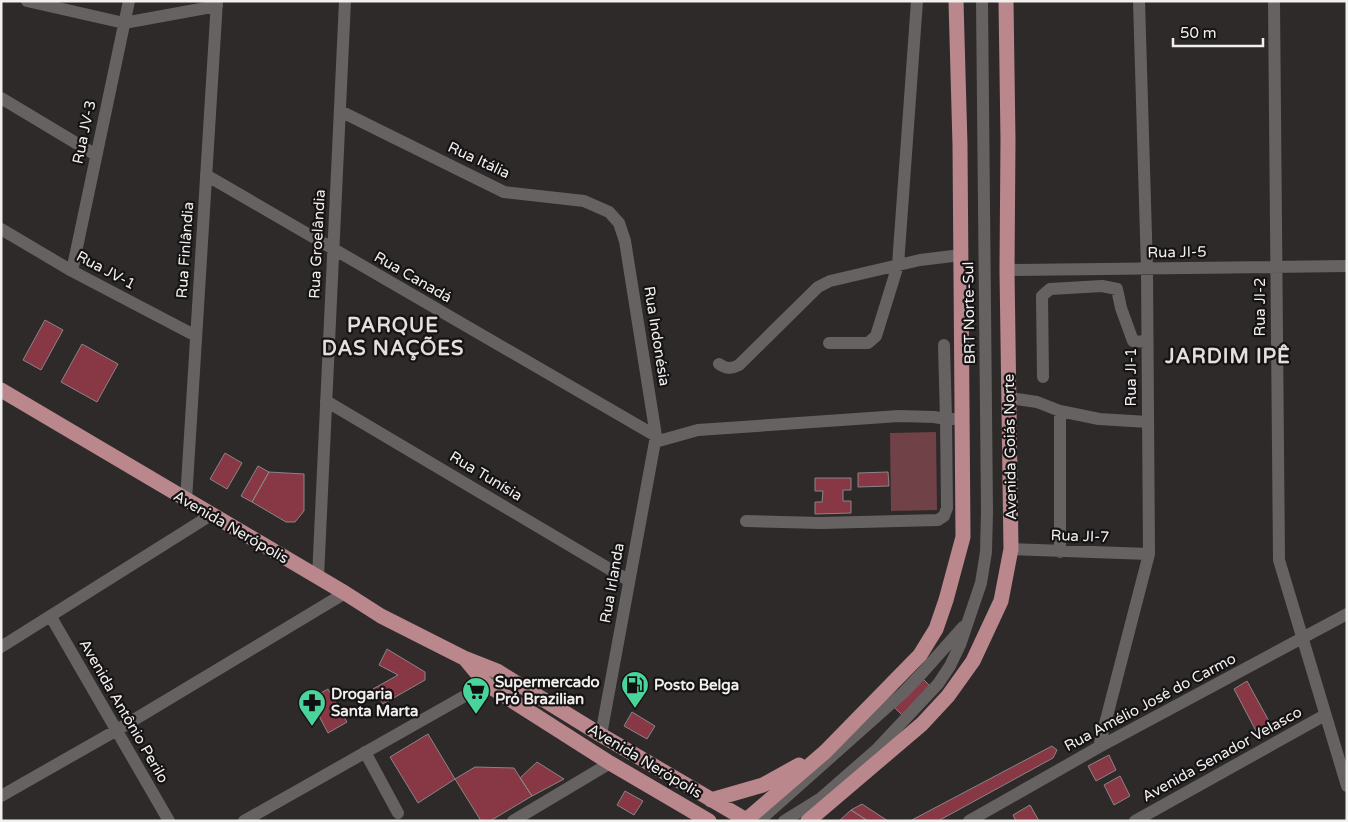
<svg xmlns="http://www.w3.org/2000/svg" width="1348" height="822" font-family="'Varela Round',sans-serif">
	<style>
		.green { fill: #704146 }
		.building { fill: #873844; stroke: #8a8585 }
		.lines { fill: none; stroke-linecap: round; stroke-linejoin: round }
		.minor { stroke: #676262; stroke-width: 12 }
		.major { stroke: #ba878c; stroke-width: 15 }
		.labels { text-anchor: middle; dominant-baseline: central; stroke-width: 4.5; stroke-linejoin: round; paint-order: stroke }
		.street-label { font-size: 15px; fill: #f2efef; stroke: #151313 }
		.poi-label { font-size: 15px; font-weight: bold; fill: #f2efef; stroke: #151313; text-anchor: start }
		.district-label { font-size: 20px; font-weight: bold; letter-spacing: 1px; fill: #e4dedf; stroke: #151313 }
	</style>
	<rect width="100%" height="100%" fill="#2e2a2a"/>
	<path class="green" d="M936 432 937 510 891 511 890 433Z"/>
	<path class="building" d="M45 320 63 330 41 370 23 360Z
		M82 344 118 364 97 402 61 382Z
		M225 453 242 463 227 489 210 479Z
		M258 466 269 472 252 502 241 496Z
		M269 472 304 474V511L295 522H286L252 502Z
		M888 472 889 486 858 487V473Z
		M815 478H851V490H843V501H851V513L815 514V502H822L823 491H815Z
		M387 649 425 672V680L383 704 373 689 398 675 379 665Z
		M920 676 930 686 902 715 892 705Z
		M1247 681 1270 723 1256 731 1234 689Z
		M328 689 347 722 328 733 310 699Z
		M632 712 655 726 647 739 624 726Z
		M428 734 455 779 418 803 390 757Z
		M1052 746 1057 750 1053 758 938 821H910Z
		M1109 755 1116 770 1096 781 1088 766Z
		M537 762 564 779 532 796 520 778Z
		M475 767 514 768 532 796 490 821H481L455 779Z
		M1120 776 1130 796 1114 805 1104 785Z
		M625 791 643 801 634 815 617 805Z
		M862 804 888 821H868L851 810Z
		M1030 805 1039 821H1016L1013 815Z
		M851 810 868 821H839Z"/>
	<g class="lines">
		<path class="minor" d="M27 1 124 23 217 6
			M1274 1 1279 560 1347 786
			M1 98 96 155
			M340 111 504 192 584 201 609 212 619 223 625 241 656 436 601 735
			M206 175 656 436
			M1 229 72 271 196 336
			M1007 270 1347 266
			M72 271 129 1
			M829 343H868L876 336 898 265 917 1
			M944 345 946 419H954
			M719 364C727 369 731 369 739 365L818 287 830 281 920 260 961 255
			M1043 377 1042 296 1050 289 1102 286 1117 289 1121 308 1133 341 1147 342
			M1010 398 1037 402 1060 411 1099 419 1148 422
			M326 401 628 580
			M1060 411V552
			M655 442 698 430 899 416 934 417 946 419 947 508 944 516 938 520 821 523 746 521
			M186 500 217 1
			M1011 549 1149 554
			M318 577 345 1
			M51 617 169 821
			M1 647 211 515
			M1099 747 1149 554 1147 269 1139 1
			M365 752 398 813
			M1 796 117 730 345 593
			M244 821 486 684 492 676
			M513 821 610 763
			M759 821 904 692 923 672 963 627
			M784 821 821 798 876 750 938 684 950 666 960 645 981 583 986 552 987 512 982 1
			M969 821 1099 747 1347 614
			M1135 821 1325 715"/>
		<path class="major" d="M1 390 345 593 381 616 464 658 497 671 601 735 748 821
			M466 660 486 684 610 763 709 821
			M711 800 763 785 799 765
			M745 821 825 752 920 655 936 629 946 600 963 537 960 145 956 1
			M808 821 922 724 948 696 973 661 1001 601 1011 549 1007 270 1008 140 1006 1"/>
	</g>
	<defs>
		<symbol id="fuel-pin" viewBox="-11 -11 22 30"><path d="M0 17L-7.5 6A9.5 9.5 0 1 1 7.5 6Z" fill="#49d49c" stroke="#151313"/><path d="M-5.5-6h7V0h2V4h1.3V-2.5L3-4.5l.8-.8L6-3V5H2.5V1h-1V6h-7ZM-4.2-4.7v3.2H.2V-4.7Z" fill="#111"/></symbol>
		<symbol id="supermarket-pin" viewBox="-11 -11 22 30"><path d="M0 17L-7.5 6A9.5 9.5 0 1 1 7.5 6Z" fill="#49d49c" stroke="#151313"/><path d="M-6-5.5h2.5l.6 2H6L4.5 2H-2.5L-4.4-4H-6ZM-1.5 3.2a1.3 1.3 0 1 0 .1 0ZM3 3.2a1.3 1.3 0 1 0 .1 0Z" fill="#111"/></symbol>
		<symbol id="pharmacy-pin" viewBox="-11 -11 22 30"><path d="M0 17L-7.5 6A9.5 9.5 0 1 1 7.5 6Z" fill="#49d49c" stroke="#151313"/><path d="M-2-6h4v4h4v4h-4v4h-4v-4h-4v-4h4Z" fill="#111"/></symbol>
	</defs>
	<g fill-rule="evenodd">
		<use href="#fuel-pin" x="619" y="669" width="32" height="43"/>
		<use href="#supermarket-pin" x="460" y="675" width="32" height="43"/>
		<use href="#pharmacy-pin" x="296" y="687" width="32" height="43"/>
	</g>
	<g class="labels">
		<g class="street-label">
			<text transform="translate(84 132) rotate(-78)">Rua JV-3</text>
			<text transform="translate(479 160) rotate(25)">Rua Itália</text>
			<text transform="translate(317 244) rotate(-87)">Rua Groelândia</text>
			<text transform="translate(185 250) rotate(-86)">Rua Finlândia</text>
			<text transform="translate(1177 252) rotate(-1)">Rua JI-5</text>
			<text transform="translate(106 270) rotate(28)">Rua JV-1</text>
			<text transform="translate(413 277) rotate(30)">Rua Canadá</text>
			<text transform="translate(1260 307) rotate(-90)">Rua JI-2</text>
			<text transform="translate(969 313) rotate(-91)">BRT Norte-Sul</text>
			<text transform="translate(657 336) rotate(81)">Rua Indonésia</text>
			<text transform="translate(1131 377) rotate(-90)">Rua JI-1</text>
			<text transform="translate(1010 447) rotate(-91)">Avenida Goiás Norte</text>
			<text transform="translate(486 476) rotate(31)">Rua Tunísia</text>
			<text transform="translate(231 527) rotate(30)">Avenida Nerópolis</text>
			<text transform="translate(1080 536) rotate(2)">Rua JI-7</text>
			<text transform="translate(612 583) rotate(-80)">Rua Irlanda</text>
			<text transform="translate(1150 702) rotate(-28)">Rua Amélio José do Carmo</text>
			<text transform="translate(124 711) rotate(60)">Avenida Antônio Perilo</text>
			<text transform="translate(1222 754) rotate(-29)">Avenida Senador Velasco</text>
			<text transform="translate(645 761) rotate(31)">Avenida Nerópolis</text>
		</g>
		<g class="poi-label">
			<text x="495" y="682">Supermercado<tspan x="495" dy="17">Pró Brazilian</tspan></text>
			<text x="654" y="685">Posto Belga</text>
			<text x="331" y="694">Drogaria<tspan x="331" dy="17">Santa Marta</tspan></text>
		</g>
		<g class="district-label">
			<text x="393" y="326">PARQUE<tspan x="393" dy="23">DAS NAÇÕES</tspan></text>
			<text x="1228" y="357">JARDIM IPÊ</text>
		</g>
	</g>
	<rect width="1348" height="822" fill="none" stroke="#f2efef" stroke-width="5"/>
	<path d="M1173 38v8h90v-8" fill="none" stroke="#f2efef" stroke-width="2.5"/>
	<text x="1180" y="38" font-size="15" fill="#f2efef" stroke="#151313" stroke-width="4" paint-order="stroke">50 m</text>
</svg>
